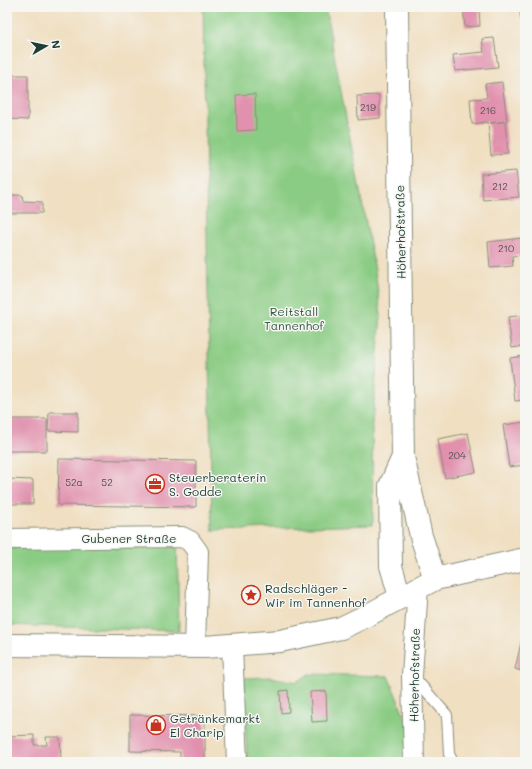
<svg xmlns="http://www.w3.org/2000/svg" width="532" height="769" font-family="Mali,sans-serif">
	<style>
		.green { fill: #8bcc84; stroke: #55845c }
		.building { fill: #e190ad }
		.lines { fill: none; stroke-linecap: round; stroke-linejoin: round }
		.service-casing { stroke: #888e7a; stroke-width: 12 }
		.minor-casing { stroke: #888e7a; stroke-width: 22 }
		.tertiary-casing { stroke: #888e7a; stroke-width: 24 }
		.service { stroke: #fff; stroke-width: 10 }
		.minor { stroke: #fff; stroke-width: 20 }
		.tertiary { stroke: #fff; stroke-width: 22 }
		.rail-casing { stroke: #1f3d34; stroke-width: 4.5 }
		.rail { stroke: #f6f6f2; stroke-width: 3; stroke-dasharray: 9; stroke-linecap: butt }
		.labels { text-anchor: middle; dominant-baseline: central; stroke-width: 3; stroke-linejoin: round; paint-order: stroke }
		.number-label { font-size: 10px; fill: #505252 }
		.street-label { font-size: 12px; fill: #1f3d34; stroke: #f6f6f2 }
		.park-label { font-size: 12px; fill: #355a44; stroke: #f6f6f2 }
		.poi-label { font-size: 12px; fill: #1f3d34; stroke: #f6f6f2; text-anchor: start }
	</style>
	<rect width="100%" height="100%" fill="#f6f6f2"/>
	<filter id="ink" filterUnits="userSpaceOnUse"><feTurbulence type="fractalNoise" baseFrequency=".025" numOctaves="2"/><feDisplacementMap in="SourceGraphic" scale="8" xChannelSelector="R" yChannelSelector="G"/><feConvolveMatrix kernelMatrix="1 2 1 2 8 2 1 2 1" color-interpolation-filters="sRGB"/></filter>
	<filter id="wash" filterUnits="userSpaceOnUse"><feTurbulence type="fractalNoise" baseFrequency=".012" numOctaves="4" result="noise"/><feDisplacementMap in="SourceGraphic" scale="16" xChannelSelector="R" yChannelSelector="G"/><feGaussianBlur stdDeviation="0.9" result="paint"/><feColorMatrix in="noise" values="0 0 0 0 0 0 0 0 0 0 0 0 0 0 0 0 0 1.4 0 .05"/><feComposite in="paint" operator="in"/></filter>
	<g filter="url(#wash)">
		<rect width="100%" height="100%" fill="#f0dfc1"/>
		<path class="green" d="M203 7H325L375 270 381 315 372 424 373 525 212 530Z
			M177 541 179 631 7 625V548Z
			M309 674 388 676 419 751 420 762H247L244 678 270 677 297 682Z"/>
		<g id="blocks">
			<path class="building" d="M463 7H479L480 26 465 27Z
				M494 38 498 67 455 71 453 55 484 52 482 39Z
				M7 75H28V120L7 119Z
				M502 82 507 121 490 123 505 122 508 154 491 155 488 122 472 124 470 99 487 98 485 84Z
				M255 94 256 130 237 131 236 95Z
				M379 95 380 118 358 120 357 96Z
				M516 171 519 197 483 200 481 174Z
				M7 195H22L23 201 42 202V213H7Z
				M522 238 524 255 512 256 513 266 490 268 488 242Z
				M525 315V346L512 348 508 317Z
				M525 356V400L515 401 510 358Z
				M49 412H78V432L48 431Z
				M7 419H47V451H7Z
				M525 422V465L509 467 503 425Z
				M468 433 476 472 445 478 438 439Z
				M59 459 196 461V507L58 505Z
				M7 479 33 480V504H7Z
				M522 639H525V672L515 669Z
				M288 690 289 712 281 713 280 691Z
				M326 691 327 721 312 722 310 692Z
				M130 715 205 716V762H180V752L130 751Z
				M34 735V745H47L46 737H60L61 762H7V736Z"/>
		</g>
	</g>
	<g filter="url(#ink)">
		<use href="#blocks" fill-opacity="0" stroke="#888e7a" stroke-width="1"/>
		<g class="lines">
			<defs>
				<path id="service" d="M414 677 447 715 449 754 453 762"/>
				<path id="minor" d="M7 539 182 537 190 541 198 552 195 647
					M232 646 237 762
					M414 762 412 675 418 587"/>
				<path id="tertiary" d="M397 7 403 457 421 536 435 579
					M400 597 391 566 390 486 403 457
					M7 645 205 647 280 641 341 628 370 614 435 579 525 559"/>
			</defs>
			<use href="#service" class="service-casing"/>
			<use href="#minor" class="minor-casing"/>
			<use href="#tertiary" class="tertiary-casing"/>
			<use href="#service" class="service"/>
			<use href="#minor" class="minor"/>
			<use href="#tertiary" class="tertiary"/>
			<defs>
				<path id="rail" d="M521 7 525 31"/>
			</defs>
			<use href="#rail" class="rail-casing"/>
			<use href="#rail" class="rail"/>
		</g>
	</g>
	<defs>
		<symbol id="office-ring" viewBox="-11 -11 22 22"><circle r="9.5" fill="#f6f6f2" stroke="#c8321e" stroke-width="1.5"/><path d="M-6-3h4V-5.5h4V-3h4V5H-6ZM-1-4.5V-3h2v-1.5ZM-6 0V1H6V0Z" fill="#c8321e"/></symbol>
		<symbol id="sight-ring" viewBox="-11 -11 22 22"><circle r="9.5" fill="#f6f6f2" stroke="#c8321e" stroke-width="1.5"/><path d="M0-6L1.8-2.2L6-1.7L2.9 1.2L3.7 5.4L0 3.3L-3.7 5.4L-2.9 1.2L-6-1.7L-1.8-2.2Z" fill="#c8321e"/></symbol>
		<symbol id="shop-ring" viewBox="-11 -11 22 22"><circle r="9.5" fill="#f6f6f2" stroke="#c8321e" stroke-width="1.5"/><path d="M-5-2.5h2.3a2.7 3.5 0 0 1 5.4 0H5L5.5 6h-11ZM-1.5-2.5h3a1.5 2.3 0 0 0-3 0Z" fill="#c8321e"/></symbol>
	</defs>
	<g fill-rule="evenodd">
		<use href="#office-ring" x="144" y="473" width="22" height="22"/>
		<use href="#sight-ring" x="240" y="584" width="22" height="22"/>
		<use href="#shop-ring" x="145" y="714" width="22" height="22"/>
	</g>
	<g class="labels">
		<g class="number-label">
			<text x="368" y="107">219</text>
			<text x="488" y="110">216</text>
			<text x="500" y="186">212</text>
			<text x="506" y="248">210</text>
			<text x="457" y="455">204</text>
			<text x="74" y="482">52a</text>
			<text x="107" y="482">52</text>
		</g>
		<g class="street-label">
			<text transform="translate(400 232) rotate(-91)">Höherhofstraße</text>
			<text x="129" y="538">Gubener Straße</text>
			<text transform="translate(414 675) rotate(-89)">Höherhofstraße</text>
		</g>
		<g class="park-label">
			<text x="294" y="311">Reitstall<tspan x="294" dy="14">Tannenhof</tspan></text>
		</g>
		<g class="poi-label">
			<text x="169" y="477">Steuerberaterin<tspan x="169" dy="14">S. Godde</tspan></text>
			<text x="265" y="588">Radschläger -<tspan x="265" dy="14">Wir im Tannenhof</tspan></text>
			<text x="170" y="718">Getränkemarkt<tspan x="170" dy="14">El Charip</tspan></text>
		</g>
	</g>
	<rect width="532" height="769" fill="none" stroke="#f6f6f2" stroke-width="24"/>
	<g transform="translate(46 46) rotate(81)" stroke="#f6f6f2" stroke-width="3" paint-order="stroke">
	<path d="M0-3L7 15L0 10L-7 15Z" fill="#1f3d34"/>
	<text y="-6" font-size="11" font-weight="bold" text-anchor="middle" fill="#1f3d34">N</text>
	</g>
</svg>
